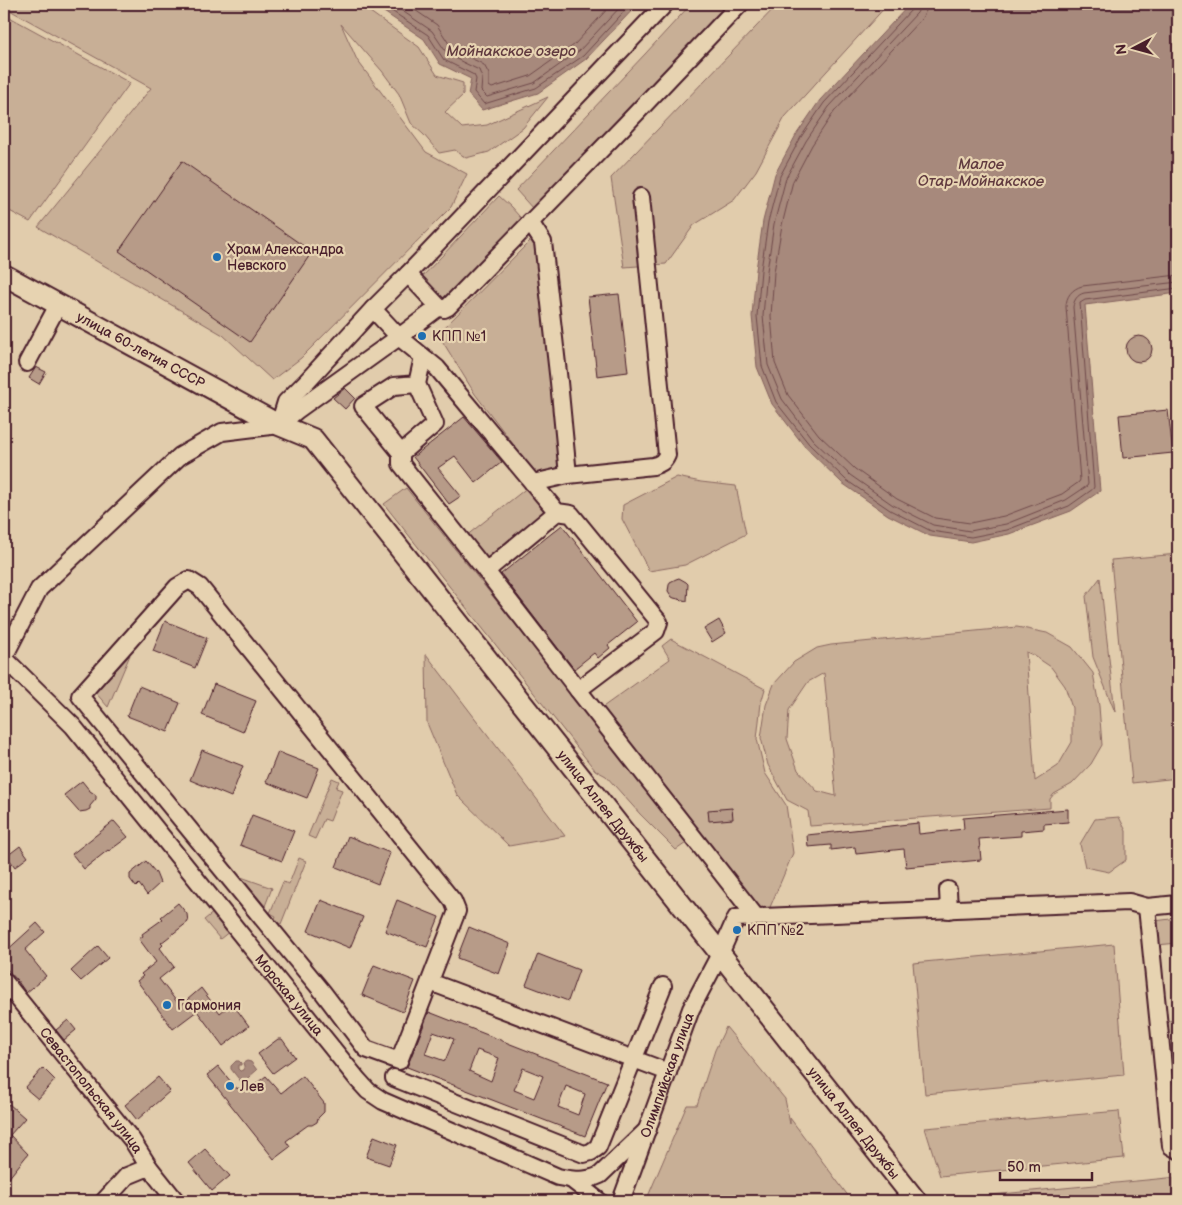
<svg xmlns="http://www.w3.org/2000/svg" width="1182" height="1205" font-family="'Balsamiq Sans',sans-serif">
	<style>
		.green { fill: #c8af96; stroke: #896760; fill-rule: evenodd }
		.water { fill: #a7897b; stroke: #825f5b }
		.lines { fill: none; stroke-linecap: round; stroke-linejoin: round }
		.shore { stroke: #6f494b; stroke-width: 1 }
		.building { fill: #b79b88; stroke: #4a1f2b; fill-rule: evenodd }
		.minor-casing { stroke: #4a1f2b; stroke-width: 20 }
		.major-casing { stroke: #4a1f2b; stroke-width: 24 }
		.minor { stroke: #e7d3b1; stroke-width: 16 }
		.major { stroke: #e7d3b1; stroke-width: 20 }
		.poi-dot { fill: #1f6fb2; stroke: #e7d3b1; stroke-width: 2 }
		.labels { text-anchor: middle; dominant-baseline: central; stroke-width: 4.5; stroke-linejoin: round; paint-order: stroke }
		.poi-label { font-size: 14px; fill: #4a1f2b; stroke: #e7d3b1; text-anchor: start }
		.street-label { font-size: 14px; fill: #4a1f2b; stroke: #e7d3b1 }
		.water-label { font-size: 15px; font-style: italic; fill: #613a3f; stroke: #e7d3b1 }
	</style>
	<rect width="100%" height="100%" fill="#e1ccac"/>
	<filter id="ink" filterUnits="userSpaceOnUse"><feTurbulence type="fractalNoise" baseFrequency=".02" numOctaves="2"/><feDisplacementMap in="SourceGraphic" scale="10" xChannelSelector="R" yChannelSelector="G"/><feConvolveMatrix kernelMatrix="1 2 1 2 8 2 1 2 1" color-interpolation-filters="sRGB"/></filter>
	<g filter="url(#ink)">
		<path class="green" d="M4 4H359L419 47 437 75 463 83V95L445 112 462 128 487 125 548 97 523 128 489 152 466 158 455 150 439 153 424 135 411 123 399 94 382 71 341 24 357 60 426 152 467 174 451 207 301 358 272 380 223 335 38 227 151 88 4 7Z
			M691 4H740L533 209 516 190 646 53Z
			M778 4H888L785 117 756 171 734 200 694 225 666 264 624 267 611 178Z
			M4 14 130 83 30 222 4 208Z
			M499 196 511 207 527 225 462 293 440 300 420 279Z
			M532 239 540 255 562 471 536 474 475 394 438 334Z
			M677 477 701 482 736 486 746 534 685 565 649 571 622 519 623 505Z
			M533 483 557 512 486 571 461 540Z
			M406 488 689 841 676 850 640 814 606 776 595 770 384 504Z
			M1178 554V778L1132 783 1111 560Z
			M1100 578 1115 712 1093 657 1086 596Z
			M1017 627 1047 633 1072 647 1093 673 1099 706 1102 745 1091 764 1072 784 1054 794 1050 799V808L810 826 808 811 787 800 768 765 761 738 766 705 774 684 794 662 817 648 831 645ZM1026 652 1033 655 1051 667 1065 686 1072 708V742L1058 766 1035 781ZM824 673 836 795V796L817 791 798 770 787 739 789 710 808 682Z
			M671 639 765 689 761 703 757 739 765 773 786 805 793 853 768 912 758 907 678 803 600 709 670 659 662 646Z
			M426 654 565 836 509 846 457 795 427 723Z
			M130 655 108 707 95 692Z
			M332 778 339 781 336 788 342 790 330 821 324 819 315 839 308 836Z
			M1119 817 1126 831V860L1109 872 1085 867 1080 844 1095 819Z
			M299 858 306 861 281 924 274 921 276 916 270 913 283 882 289 884Z
			M241 877 272 888 265 906Z
			M214 912 230 931 220 939 204 920Z
			M1178 918V943L1157 945 1155 921Z
			M1114 944 1124 1075 925 1094 913 963Z
			M1178 1020V1081L1174 1082 1167 1021Z
			M726 1027 785 1099 790 1124V1118L852 1201H646L687 1105H697L715 1050Z
			M1119 1111 1124 1158 940 1176 925 1128Z
			M1178 1177V1201H962L960 1198Z"/>
		<path class="water" d="M372 4H638L586 59 538 93 482 110 468 94 471 79 440 64 424 39Z
			M910 4H1178V293L1085 305 1100 491 1071 511 1009 534 971 542 930 536 888 515 842 483 805 447 772 404 757 367 752 316 756 270 763 221 775 174 796 135 820 100Z
			M236 1061H239L241 1063V1065H238V1069L240 1071 244 1070V1066L243 1063 247 1061 251 1062 257 1070 242 1083 231 1069V1066Z"/>
		<g class="lines">
			<path class="shore" d="M381 4 428 35 444 60 474 75 476 79 474 92 484 104 536 88 583 56 631 4
				M392 4 432 31 448 55 479 70 482 78 481 91 487 97 534 83 579 51 623 4
				M406 4 437 25 453 50 479 62 484 65 489 74V86L492 88 530 76 574 45 612 4
				M913 4 912 9 824 103 801 137 780 176 768 222 761 270 757 316 762 366 776 402 809 444 846 480 890 510 931 531 971 537 1007 530 1069 506 1093 489 1094 487 1080 303 1085 300 1178 288
				M920 4 919 9 917 13 829 107 806 141 786 178 774 224 767 271 763 316 768 365 782 399 813 440 850 475 893 505 933 525 970 531 1006 524 1066 500 1087 486 1088 484 1073 307C1074 300 1077 295 1084 293L1178 282
				M927 4 926 11 922 18 834 112 812 145 793 181 782 225 774 272 771 316 775 363 788 395 819 435 855 469 897 499 935 518 970 523 1004 516 1062 494 1079 482 1080 480 1066 307C1066 296 1072 289 1082 286L1178 275"/>
		</g>
		<path class="building" d="M182 161 312 252 250 342 119 251Z
			M619 294 628 372 597 376 588 297Z
			M1126 349a13 13 0 1 1 26 0a13 13 0 1 1-26 0Z
			M36 367 46 372 39 384 29 378Z
			M345 388 355 398 345 409 333 398Z
			M1168 410 1173 453 1123 458 1119 415Z
			M464 417 502 462 476 483 455 456 438 468 461 496 449 504 413 457Z
			M562 525 637 622 608 645 610 648 598 658 594 653 574 669 501 574Z
			M679 578 686 582 688 584 687 601 674 598 672 597 668 591 669 585 670 582 676 579Z
			M719 620 726 633 712 642 704 629Z
			M165 621 207 638 195 668 153 651Z
			M214 684 256 701 243 732 202 715Z
			M139 686 180 703 168 732 127 716Z
			M202 750 243 766 231 797 190 780Z
			M278 752 319 768 307 798 266 782Z
			M82 781 90 791 96 795V799L90 806V809L86 811 79 812 64 795Z
			M732 808 733 819 709 821 708 810Z
			M1068 809V822L1044 824V829L1021 831V836L979 839 981 860 906 867 904 849 856 854 855 847 831 850V845L808 847 807 835 918 823 919 834 964 829 963 818Z
			M252 815 294 831 282 861 240 845Z
			M114 821 128 837 109 851 108 850 84 869 72 854Z
			M348 836 390 853 378 884 336 867Z
			M20 846 28 857 15 867 7 856Z
			M146 861 156 873 160 883 147 895 139 884 136 887 130 879V874Z
			M321 900 363 917 350 948 308 931Z
			M397 900 439 917 427 947 385 931Z
			M178 903 187 914 188 922 161 943 163 945 160 948 174 967 159 979 180 1006 201 988 220 1013 232 1003 249 1026 223 1046 197 1011 173 1029 137 981 143 976 141 974 156 962 139 939 143 936 142 934 163 919 161 917Z
			M37 923 45 932 25 950 46 976 26 993 17 980 4 966V953Z
			M469 927 510 944 499 974 457 958Z
			M98 946 108 958 81 981 71 971Z
			M538 954 579 970 568 1001 526 985Z
			M374 965 415 981 403 1012 362 995Z
			M429 1012 607 1082 585 1136 407 1067ZM433 1032 454 1039 445 1061 425 1054ZM477 1050 499 1058 491 1081 469 1071ZM523 1068 543 1076 534 1098 514 1090ZM566 1086 585 1094 578 1115 558 1107Z
			M68 1020 76 1030 64 1040 56 1030Z
			M278 1039H282L295 1057 273 1073 258 1054Z
			M218 1066 236 1088 248 1090 266 1076 281 1093 303 1076 324 1103V1112L318 1118 317 1122 312 1125H308L286 1141 290 1147 274 1159 207 1075Z
			M43 1068 55 1080 38 1099 25 1088Z
			M158 1077 170 1091 137 1120 125 1105Z
			M9 1104 25 1118 10 1135 28 1154 4 1184V1110Z
			M374 1136 397 1145 389 1165 366 1157Z
			M205 1149 230 1176 212 1191 189 1163Z"/>
		<g class="lines">
			<defs>
				<g id="minor">
					<path d="M530 222 543 242 559 382 568 475"/>
					<path d="M408 274 439 307"/>
					<path d="M373 309 399 337 439 307 444 309 448 307 625 125 740 4"/>
					<path d="M27 363 58 305"/>
					<path d="M417 384 394 386 363 406 401 453 435 424 417 384 423 357"/>
					<path d="M279 425 286 402 307 381 373 309 408 274 665 4"/>
					<path d="M401 453V464L486 571"/>
					<path d="M533 483 568 475 653 466C660 464 664 462 667 455L641 197"/>
					<path d="M189 580 200 587 453 901 457 911 399 1061 366 1049 322 991 80 696 177 587Z"/>
					<path d="M4 657 39 589 180 456 222 432 279 425 296 411 399 337 437 368 557 512 571 514 659 622 656 631 578 690 486 571 557 512"/>
					<path id="s1" d="M4 658 73 726 358 1080 368 1091 383 1101 558 1177C574 1180 585 1182 600 1175L648 1129"/>
					<path d="M578 690 756 917"/>
					<path d="M948 890 949 910"/>
					<path d="M1147 907 1171 1146 1178 1150"/>
					<path id="s2" d="M4 981 132 1140 149 1167 176 1201"/>
					<path d="M430 982 668 1072"/>
					<path d="M394 1078 584 1154 591 1152 598 1147 663 986"/>
					<path d="M572 1180 599 1201"/>
					<path d="M104 1201 127 1176 149 1167"/>
					<path id="s3" d="M621 1201 691 1009 720 954 736 918 1129 902 1147 907 1178 904"/>
				</g>
				<g id="major">
					<path id="s4" d="M4 275 279 425 313 439 916 1201"/>
				</g>
			</defs>
			<use href="#minor" class="minor-casing"/>
			<use href="#major" class="major-casing"/>
			<use href="#minor" class="minor"/>
			<use href="#major" class="major"/>
		</g>
	</g>
	<g class="poi-dot">
		<circle cx="217" cy="257" r="5"/>
		<circle cx="422" cy="336" r="5"/>
		<circle cx="737" cy="930" r="5"/>
		<circle cx="167" cy="1005" r="5"/>
		<circle cx="230" cy="1086" r="5"/>
	</g>
	<g class="labels">
		<g class="poi-label">
			<text x="227" y="249">Храм Александра<tspan x="227" dy="16">Невского</tspan></text>
			<text x="432" y="336">КПП №1</text>
			<text x="747" y="930">КПП №2</text>
			<text x="177" y="1005">Гармония</text>
			<text x="240" y="1086">Лев</text>
		</g>
		<g class="street-label">
			<text stroke="none"><textPath href="#s4" startOffset="156">улица 60-летия СССР</textPath></text>
			<text stroke="none"><textPath href="#s4" startOffset="818">улица Аллея Дружбы</textPath></text>
			<text stroke="none"><textPath href="#s1" startOffset="442">Морская улица</textPath></text>
			<text stroke="none"><textPath href="#s3" startOffset="134">Олимпийская улица</textPath></text>
			<text stroke="none"><textPath href="#s2" startOffset="140">Севастопольская улица</textPath></text>
			<text stroke="none"><textPath href="#s4" startOffset="1222">улица Аллея Дружбы</textPath></text>
		</g>
		<g class="water-label">
			<text x="511" y="51">Мойнакское озеро</text>
			<text x="981" y="164">Малое<tspan x="981" dy="17">Отар-Мойнакское</tspan></text>
		</g>
	</g>
	<rect width="1182" height="1205" fill="none" stroke="#e7d3b1" stroke-width="20"/>
	<rect x="10" y="10" width="1162" height="1185" fill="none" stroke="#4a1f2b" stroke-width="2" filter="url(#ink)"/>
	<g transform="translate(1134 48) rotate(264)" stroke="#e7d3b1" stroke-width="4" paint-order="stroke">
	<path d="M0-4L9 19L0 12L-9 19Z" fill="#4a1f2b"/>
	<text y="-8" font-size="14" font-weight="bold" text-anchor="middle" fill="#4a1f2b">N</text>
	</g>
	<path d="M1000 1172v8h92v-8" fill="none" stroke="#4a1f2b" stroke-width="2.5"/>
	<text x="1007" y="1172" font-size="15" fill="#4a1f2b" stroke="#e7d3b1" stroke-width="4" paint-order="stroke">50 m</text>
</svg>
